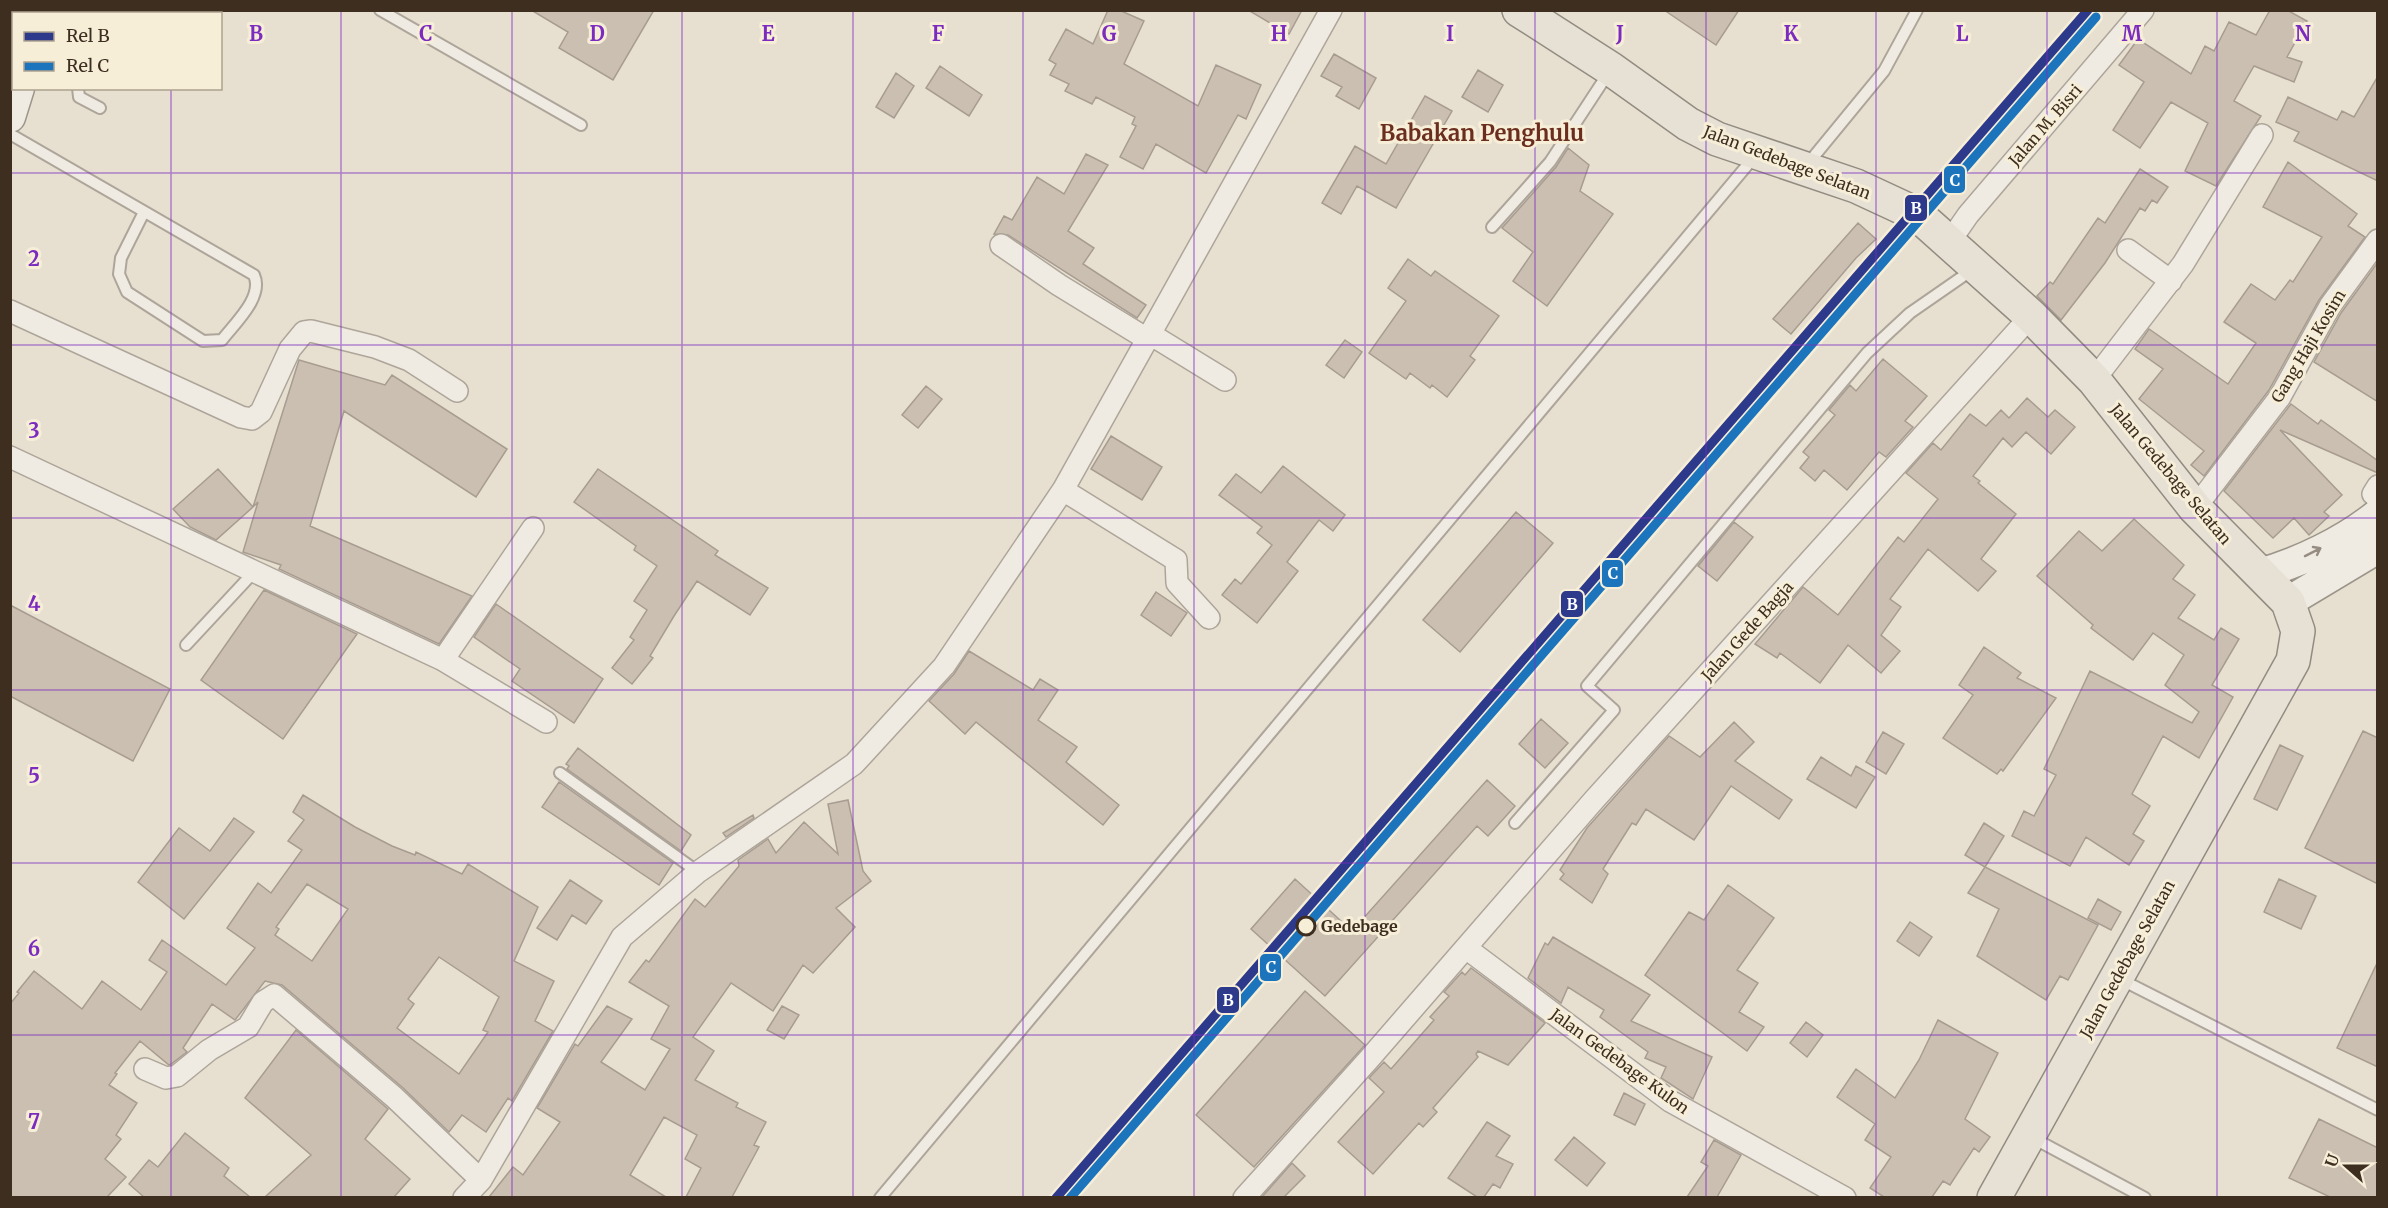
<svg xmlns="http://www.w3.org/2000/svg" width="2388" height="1208" font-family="Merriweather,serif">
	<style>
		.building { fill: #cbbfb2; stroke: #a89c90; stroke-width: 1.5; fill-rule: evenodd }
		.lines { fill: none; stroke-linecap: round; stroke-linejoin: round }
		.lane-casing { stroke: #ada599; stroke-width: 14 }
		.street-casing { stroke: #ada599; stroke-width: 24 }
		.secondary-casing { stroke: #9c958a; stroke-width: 33 }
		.primary-casing { stroke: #928b80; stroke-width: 36 }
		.highway-casing { stroke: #928b80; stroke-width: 36 }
		.lane { stroke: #efebe3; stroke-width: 10 }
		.street { stroke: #efebe3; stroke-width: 21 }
		.secondary { stroke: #efebe3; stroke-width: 30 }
		.primary { stroke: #e6e1d4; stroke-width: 33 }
		.highway { stroke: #dad1c2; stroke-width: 33 }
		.rail-1-casing { stroke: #f7eed8; stroke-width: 14 }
		.rail-2-casing { stroke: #f7eed8; stroke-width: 14 }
		.rail-1 { stroke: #2d398b; stroke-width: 9 }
		.rail-2 { stroke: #1c75bc; stroke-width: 9 }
		.oneway { stroke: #968c82 }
		.grid { fill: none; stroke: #7b2cbf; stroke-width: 1.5; stroke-opacity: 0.55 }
		.stop-dot { fill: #f7eed8; stroke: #3d2e20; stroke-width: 3 }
		.labels { text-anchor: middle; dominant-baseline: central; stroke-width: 6; stroke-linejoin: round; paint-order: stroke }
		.street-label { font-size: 16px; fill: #3d2e20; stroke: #f7eed8 }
		.stop-label { font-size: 16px; font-weight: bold; fill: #3d2e20; stroke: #f7eed8; text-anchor: start }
		.district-label { font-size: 22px; font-weight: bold; fill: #6b2e1e; stroke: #f7eed8 }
		.grid-label { font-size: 20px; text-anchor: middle; font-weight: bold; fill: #7b2cbf; stroke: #f7eed8; stroke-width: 6; stroke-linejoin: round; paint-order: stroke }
		.line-badge { stroke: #f7eed8; stroke-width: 2 }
		.badge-label { font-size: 16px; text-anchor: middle; font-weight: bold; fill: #fff }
	</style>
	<rect width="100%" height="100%" fill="#e7e0d1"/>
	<path class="building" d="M531 10H654L613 80 559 48 568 32Z
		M1108 10H1119L1144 21 1124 64 1198 106 1216 65 1261 85 1246 119 1238 115 1206 173 1156 144 1143 169 1120 157 1136 126 1132 124 1135 117 1096 97 1092 104 1065 91 1069 84 1050 75 1056 64 1049 60 1066 29 1093 44Z
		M1248 10H1302L1289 34Z
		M1664 10H1739L1716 45Z
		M2270 10H2287L2307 21 2287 57 2302 62 2294 82 2254 66 2234 101 2261 116 2216 186 2185 171 2208 123 2171 102 2140 148 2113 130 2144 82 2119 65 2138 39 2191 74 2205 46 2214 51 2229 22 2256 35Z
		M1334 54 1376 78 1359 109 1336 96 1342 87 1321 76Z
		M940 66 982 95 969 116 926 88Z
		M1478 70 1503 85 1488 112 1462 97Z
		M896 73 914 86 894 118 876 107Z
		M2378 76V181L2294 141 2299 132 2276 122 2288 97 2337 120 2342 111 2354 117Z
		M1425 96 1452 111 1396 208 1357 186 1341 214 1322 203 1355 146 1386 164Z
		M1568 148 1589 165 1580 191 1613 214 1547 306 1513 281 1533 252 1502 228 1556 167Z
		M1086 154 1108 165 1068 231 1094 248 1083 264 1146 305 1137 318 1008 235 994 234 1004 216 1012 220 1037 177 1064 194Z
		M2288 162 2357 214 2348 226 2365 237 2319 300 2269 390 2204 476 2191 465 2204 451 2139 399 2163 369 2135 349 2149 329 2228 384 2256 343 2224 322 2251 284 2275 300 2290 280 2293 282 2322 237 2263 207Z
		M2140 169 2168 187 2157 203 2152 200 2145 211 2140 208 2105 263 2061 320 2037 296 2050 282 2053 284 2098 218 2105 223Z
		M1858 223 1876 239 1856 258 1791 334 1773 319Z
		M1408 259 1431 276 1435 271 1499 316 1470 356 1475 360 1447 397 1432 385 1430 388 1410 373 1406 379 1369 353 1406 301 1388 288Z
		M2378 262V402L2314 362 2341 313Z
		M1345 340 1362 352 1344 378 1326 365Z
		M1883 359 1927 396 1905 421 1913 427 1886 457 1879 452 1847 490 1824 470 1815 481 1800 468 1809 457 1803 452 1835 415 1829 410 1850 385 1856 391Z
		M299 360 385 385 392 375 507 449 476 497 344 411 310 526 472 596 439 644 279 569 281 565 243 552 258 502 253 507Z
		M926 386 942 399 918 428 902 415Z
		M2027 398 2048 417 2055 410 2075 427 2051 454 2026 432 2012 447 2003 438 1973 476 1980 481 1978 483 2016 514 1981 559 1996 571 1978 591 1928 549 1890 599 1901 607 1881 635 1900 651 1881 673 1848 645 1820 683 1780 653 1777 658 1755 644 1803 587 1838 615 1898 537 1904 542 1938 499 1906 473 1933 443 1941 450 1970 414 1986 426 2001 410 2009 418Z
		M2291 404 2318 424 2321 420 2378 461V473L2280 430 2342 495 2324 512 2329 516 2309 535 2294 518 2273 538 2224 491Z
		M1111 436 1162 467 1142 500 1091 469Z
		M1283 466 1345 515 1333 531 1319 520 1287 562 1298 571 1257 623 1222 595 1235 579 1241 584 1272 545 1257 533 1262 527 1219 495 1236 474 1261 493Z
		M218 469 253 507 216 540 190 527 173 509Z
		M598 469 718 551 715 555 768 588 750 615 697 581 674 616 650 656 653 658 632 684 612 668 634 640 630 637 647 610 634 601 657 566 634 550 636 546 574 502Z
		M1516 512 1553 543 1460 652 1423 620Z
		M2134 519 2184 565 2173 579 2195 595 2178 618 2214 640 2221 628 2239 639 2212 685 2233 697 2199 758 2163 736 2132 794 2150 806 2133 834 2144 841 2129 865 2086 837 2070 866 2012 836 2024 811 2034 816 2056 775 2044 769 2090 671 2192 723 2199 712 2165 685 2184 655 2153 633 2133 660 2091 628 2093 625 2037 576 2079 531 2102 551Z
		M1734 522 1753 537 1717 581 1698 566Z
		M264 590 357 634 283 739 201 680Z
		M1156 592 1187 613 1171 636 1141 615Z
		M496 604 603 679 574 723 512 681 520 669 474 637Z
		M10 605 170 689 133 761 10 696Z
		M1984 647 2021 673 2017 678 2056 698 2003 771 2001 769 1997 774 1943 738 1973 695 1959 685Z
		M969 651 1033 690 1040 679 1058 690 1038 720 1077 747 1066 762 1119 805 1103 825 976 722 965 734 929 701 954 674Z
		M1541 719 1568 743 1545 768 1519 744Z
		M1734 722 1754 742 1735 761 1792 800 1779 819 1731 786 1694 840 1646 809 1636 825 1632 823 1603 869 1608 874 1592 903 1560 879 1564 874 1560 870 1587 828 1669 736 1700 757Z
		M2363 731 2378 738V884L2305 848Z
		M1883 732 1904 744 1886 774 1866 762Z
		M2280 745 2303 756 2277 810 2254 799Z
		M578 748 691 835 681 851 567 769 569 766 566 764Z
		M1821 757 1851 776 1856 766 1875 777 1856 808 1807 779Z
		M1487 780 1515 806 1488 836 1477 826 1325 996 1251 929 1295 879 1352 931Z
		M559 782 673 863 659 885 542 807Z
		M303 795 355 827 392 846 415 855 416 852 462 874 468 864 538 907 514 961 554 981 535 1021 553 1031 512 1101 508 1098 486 1132 462 1115 449 1132 402 1087 282 985 265 981 235 1020 212 1004 183 1048 187 1052 171 1064 169 1065 140 1041 115 1073 117 1074 109 1085 137 1103 116 1135 121 1139 105 1159 126 1177 107 1197H10V1004L19 993 17 992 34 971 82 1009 102 981 141 1010 167 972 149 960 162 940 226 985 255 948 227 928 258 883 271 893 302 850 288 841 304 820 293 812ZM307 884 348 909 312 961 275 935 279 929 276 927ZM439 957 499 997 483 1030 488 1032 459 1074 397 1028 414 1004 408 999Z
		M848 800 863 871 871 881 836 908 855 927 813 973 803 965 773 1011 731 983 693 1037 714 1051 695 1080 738 1103 736 1107 766 1122 754 1145 759 1147 732 1197H686L701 1168 685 1159 697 1135 664 1117 630 1175 666 1197H489L513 1167 523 1175 560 1122 537 1108 575 1044 578 1046 607 1006 632 1019 601 1062 645 1090 670 1049 651 1039 669 1006 629 982 646 960 649 962 695 899 705 907 739 866 738 860 768 839 776 853 804 822 838 854 828 804Z
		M753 815 754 818 726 837 723 833Z
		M234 818 254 832 184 919 138 882 179 828 210 851Z
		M1984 823 2004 836 1985 867 2098 925 2068 980 2060 976 2046 1000 1977 956 1999 909 1968 893 1985 867 1965 855Z
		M2279 879 2316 896 2301 929 2264 912Z
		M570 880 602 901 586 924 572 915 557 940 537 928Z
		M1728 885 1774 918 1737 970 1758 983 1739 1012 1764 1027 1747 1051 1645 975 1689 912 1704 920Z
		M2098 899 2121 912 2111 930 2088 918Z
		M1910 922 1932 937 1919 956 1897 941Z
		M1553 937 1650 995 1631 1021 1712 1057 1693 1099 1661 1078 1666 1067 1645 1058 1648 1052 1600 1017 1604 1010 1568 987 1561 1003 1528 978 1545 943 1548 945Z
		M2378 961V1067L2337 1048Z
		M1471 968 1545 1023 1508 1065 1478 1051 1476 1054 1478 1057 1433 1108 1437 1112 1423 1127 1419 1123 1373 1174 1338 1142 1384 1092 1369 1078 1384 1062 1391 1069 1434 1020 1430 1017 1449 996 1444 992 1462 972 1465 975Z
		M1305 991 1365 1045 1254 1167 1196 1115Z
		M782 1006 799 1015 784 1039 767 1030Z
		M1938 1020 1998 1053 1965 1119 1990 1137 1979 1152 1974 1148 1950 1185 1943 1181 1932 1197H1884L1870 1188 1891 1157 1865 1140 1875 1124 1837 1097 1856 1069 1895 1098 1919 1060Z
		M1806 1022 1823 1035 1807 1057 1790 1043Z
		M296 1030 388 1109 365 1139 410 1179 394 1197H265L311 1155 245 1098Z
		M1624 1093 1645 1104 1635 1125 1614 1115Z
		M2319 1119 2378 1148V1197H2330L2289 1178Z
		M1487 1122 1510 1136 1496 1156 1513 1164 1500 1188 1493 1184 1484 1197H1477L1448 1178Z
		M185 1133 229 1168 224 1176 250 1197H144L129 1184 149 1160 158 1167Z
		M1574 1137 1605 1163 1587 1186 1555 1160Z
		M1714 1140 1741 1155 1717 1197H1687L1708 1166 1701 1162Z
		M1292 1163 1305 1176 1284 1197H1262Z"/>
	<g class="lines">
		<defs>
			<path id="lane" d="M68 10 75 14
				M380 10 581 125
				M101 14 102 10
				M78 88 79 97 100 108
				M10 134 254 275C264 297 235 323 222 340L203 341 127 292 119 274 121 258 144 212
				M1806 166 1884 71 1917 10
				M1492 227 1550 162 1609 72
				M186 645 254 572
				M560 773 698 872
				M1515 823 1614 710 1587 686 1867 353 1910 313 1972 270
				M2120 979 2378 1110
				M2031 1137 2145 1198
				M880 1198 1755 156"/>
			<path id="street" d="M1950 241 1968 215 2143 10
				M1001 245 1059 285 1147 339
				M2128 250 2171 281
				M10 311 241 417 252 419 261 412 290 349 304 332 311 331 375 347 409 360 457 391
				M1150 334 1225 380
				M2094 380 2183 264 2262 135
				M10 457 443 660 546 722
				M1063 490 1176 560 1177 583 1209 618
				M2373 494 2378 486
				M2195 508 2280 397 2330 306 2378 240
				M443 660 533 528
				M1466 948 1670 1101 1845 1198
				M145 1069 166 1078 177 1076 209 1050 248 1027 263 1002 274 995 394 1097 481 1180
				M464 1198 481 1180 622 937 698 872 854 764 944 666 1063 490 1331 10
				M1244 1198 1370 1058 1594 800 2031 316"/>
			<path id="secondary" d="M42 14 43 10
				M10 117 19 88
				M2259 574C2299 563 2345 541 2378 514
				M2288 602 2378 548"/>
			<path id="primary" d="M1519 10 1611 69 1688 124 1717 139 1856 186 1912 212 1927 223 2031 316 2094 380 2195 508 2288 602 2298 631 2293 661 1994 1198"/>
			<path id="highway" d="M10 28 14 18"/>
		</defs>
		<use href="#lane" class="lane-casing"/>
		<use href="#street" class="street-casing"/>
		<use href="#secondary" class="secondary-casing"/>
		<use href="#primary" class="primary-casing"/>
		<use href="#highway" class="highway-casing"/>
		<use href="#lane" class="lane"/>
		<use href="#street" class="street"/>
		<use href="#secondary" class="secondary"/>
		<use href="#primary" class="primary"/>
		<use href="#highway" class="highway"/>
		<defs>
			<path id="rail-1" d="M1056 1198 2088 10"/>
			<path id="rail-2" d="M1070 1198 2096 17"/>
		</defs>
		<use href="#rail-1" class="rail-1-casing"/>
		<use href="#rail-2" class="rail-2-casing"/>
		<use href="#rail-1" class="rail-1"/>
		<use href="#rail-2" class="rail-2"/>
	</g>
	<defs><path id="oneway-shaft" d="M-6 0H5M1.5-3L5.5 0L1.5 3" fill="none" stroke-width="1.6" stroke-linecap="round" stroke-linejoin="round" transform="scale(1.5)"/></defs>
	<use class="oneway" href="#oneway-shaft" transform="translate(2313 552) rotate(-27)"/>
	<path class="grid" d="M171 10V14M341 10V1198M512 10V1198M682 10V1198M853 10V1198M1023 10V1198M1194 10V1198M1365 10V1198M1535 10V1198M1706 10V1198M1876 10V1198M2047 10V1198M2217 10V1198M171 88V1198M10 173H2378M10 345H2378M10 518H2378M10 690H2378M10 863H2378M10 1035H2378"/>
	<circle class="stop-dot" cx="1306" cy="926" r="9"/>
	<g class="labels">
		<g class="street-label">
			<text transform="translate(2045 125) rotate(-49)">Jalan M. Bisri</text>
			<text transform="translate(1787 162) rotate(21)">Jalan Gedebage Selatan</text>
			<text transform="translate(2308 346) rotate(-59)">Gang Haji Kosim</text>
			<text transform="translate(2171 474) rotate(50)">Jalan Gedebage Selatan</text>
			<text transform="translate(1747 631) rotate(-48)">Jalan Gede Bagja</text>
			<text transform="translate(2127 959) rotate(-61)">Jalan Gedebage Selatan</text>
			<text transform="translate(1620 1061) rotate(36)">Jalan Gedebage Kulon</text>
		</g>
		<g class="stop-label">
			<text x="1321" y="926">Gedebage</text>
		</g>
		<g class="district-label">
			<text x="1482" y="133">Babakan Penghulu</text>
		</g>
	</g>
	<g class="grid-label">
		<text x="256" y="41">B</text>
		<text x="426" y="41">C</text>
		<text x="597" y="41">D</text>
		<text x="768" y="41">E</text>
		<text x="938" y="41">F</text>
		<text x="1109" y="41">G</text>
		<text x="1279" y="41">H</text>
		<text x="1450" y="41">I</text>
		<text x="1620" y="41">J</text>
		<text x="1791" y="41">K</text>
		<text x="1962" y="41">L</text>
		<text x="2132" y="41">M</text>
		<text x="2303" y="41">N</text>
		<text x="34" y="266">2</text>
		<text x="34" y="438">3</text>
		<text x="34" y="611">4</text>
		<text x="34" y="783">5</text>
		<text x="34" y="956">6</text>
		<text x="34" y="1129">7</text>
	</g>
	<g class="line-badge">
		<rect x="1943" y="165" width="23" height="29" rx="6" fill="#1c75bc"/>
		<rect x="1904" y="194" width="24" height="28" rx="6" fill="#2d398b"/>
		<rect x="1601" y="559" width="23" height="29" rx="6" fill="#1c75bc"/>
		<rect x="1560" y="590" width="24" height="28" rx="6" fill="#2d398b"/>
		<rect x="1259" y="953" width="23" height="29" rx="6" fill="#1c75bc"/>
		<rect x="1216" y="986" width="24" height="28" rx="6" fill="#2d398b"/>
	</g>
	<g class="badge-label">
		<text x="1955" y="186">C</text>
		<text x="1916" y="214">B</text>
		<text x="1613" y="579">C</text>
		<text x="1572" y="610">B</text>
		<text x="1271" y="973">C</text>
		<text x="1228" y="1006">B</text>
	</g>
	<rect width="2388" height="1208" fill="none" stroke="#3d2e20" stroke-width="24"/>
	<rect x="12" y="12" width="210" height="78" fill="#f7eed8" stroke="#ada18e" stroke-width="1.5"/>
	<rect x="24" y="32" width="30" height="9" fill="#2d398b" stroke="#ada18e" stroke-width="1.5"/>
	<text x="66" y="42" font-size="18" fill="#3d2e20">Rel B</text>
	<rect x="24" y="62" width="30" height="9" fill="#1c75bc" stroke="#ada18e" stroke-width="1.5"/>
	<text x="66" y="72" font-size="18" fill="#3d2e20">Rel C</text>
	<g transform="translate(2346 1166) rotate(291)" stroke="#f7eed8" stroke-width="4.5" paint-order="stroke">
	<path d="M0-4.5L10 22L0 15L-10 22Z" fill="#3d2e20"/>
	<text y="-9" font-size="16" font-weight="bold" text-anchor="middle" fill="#3d2e20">U</text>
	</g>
</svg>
